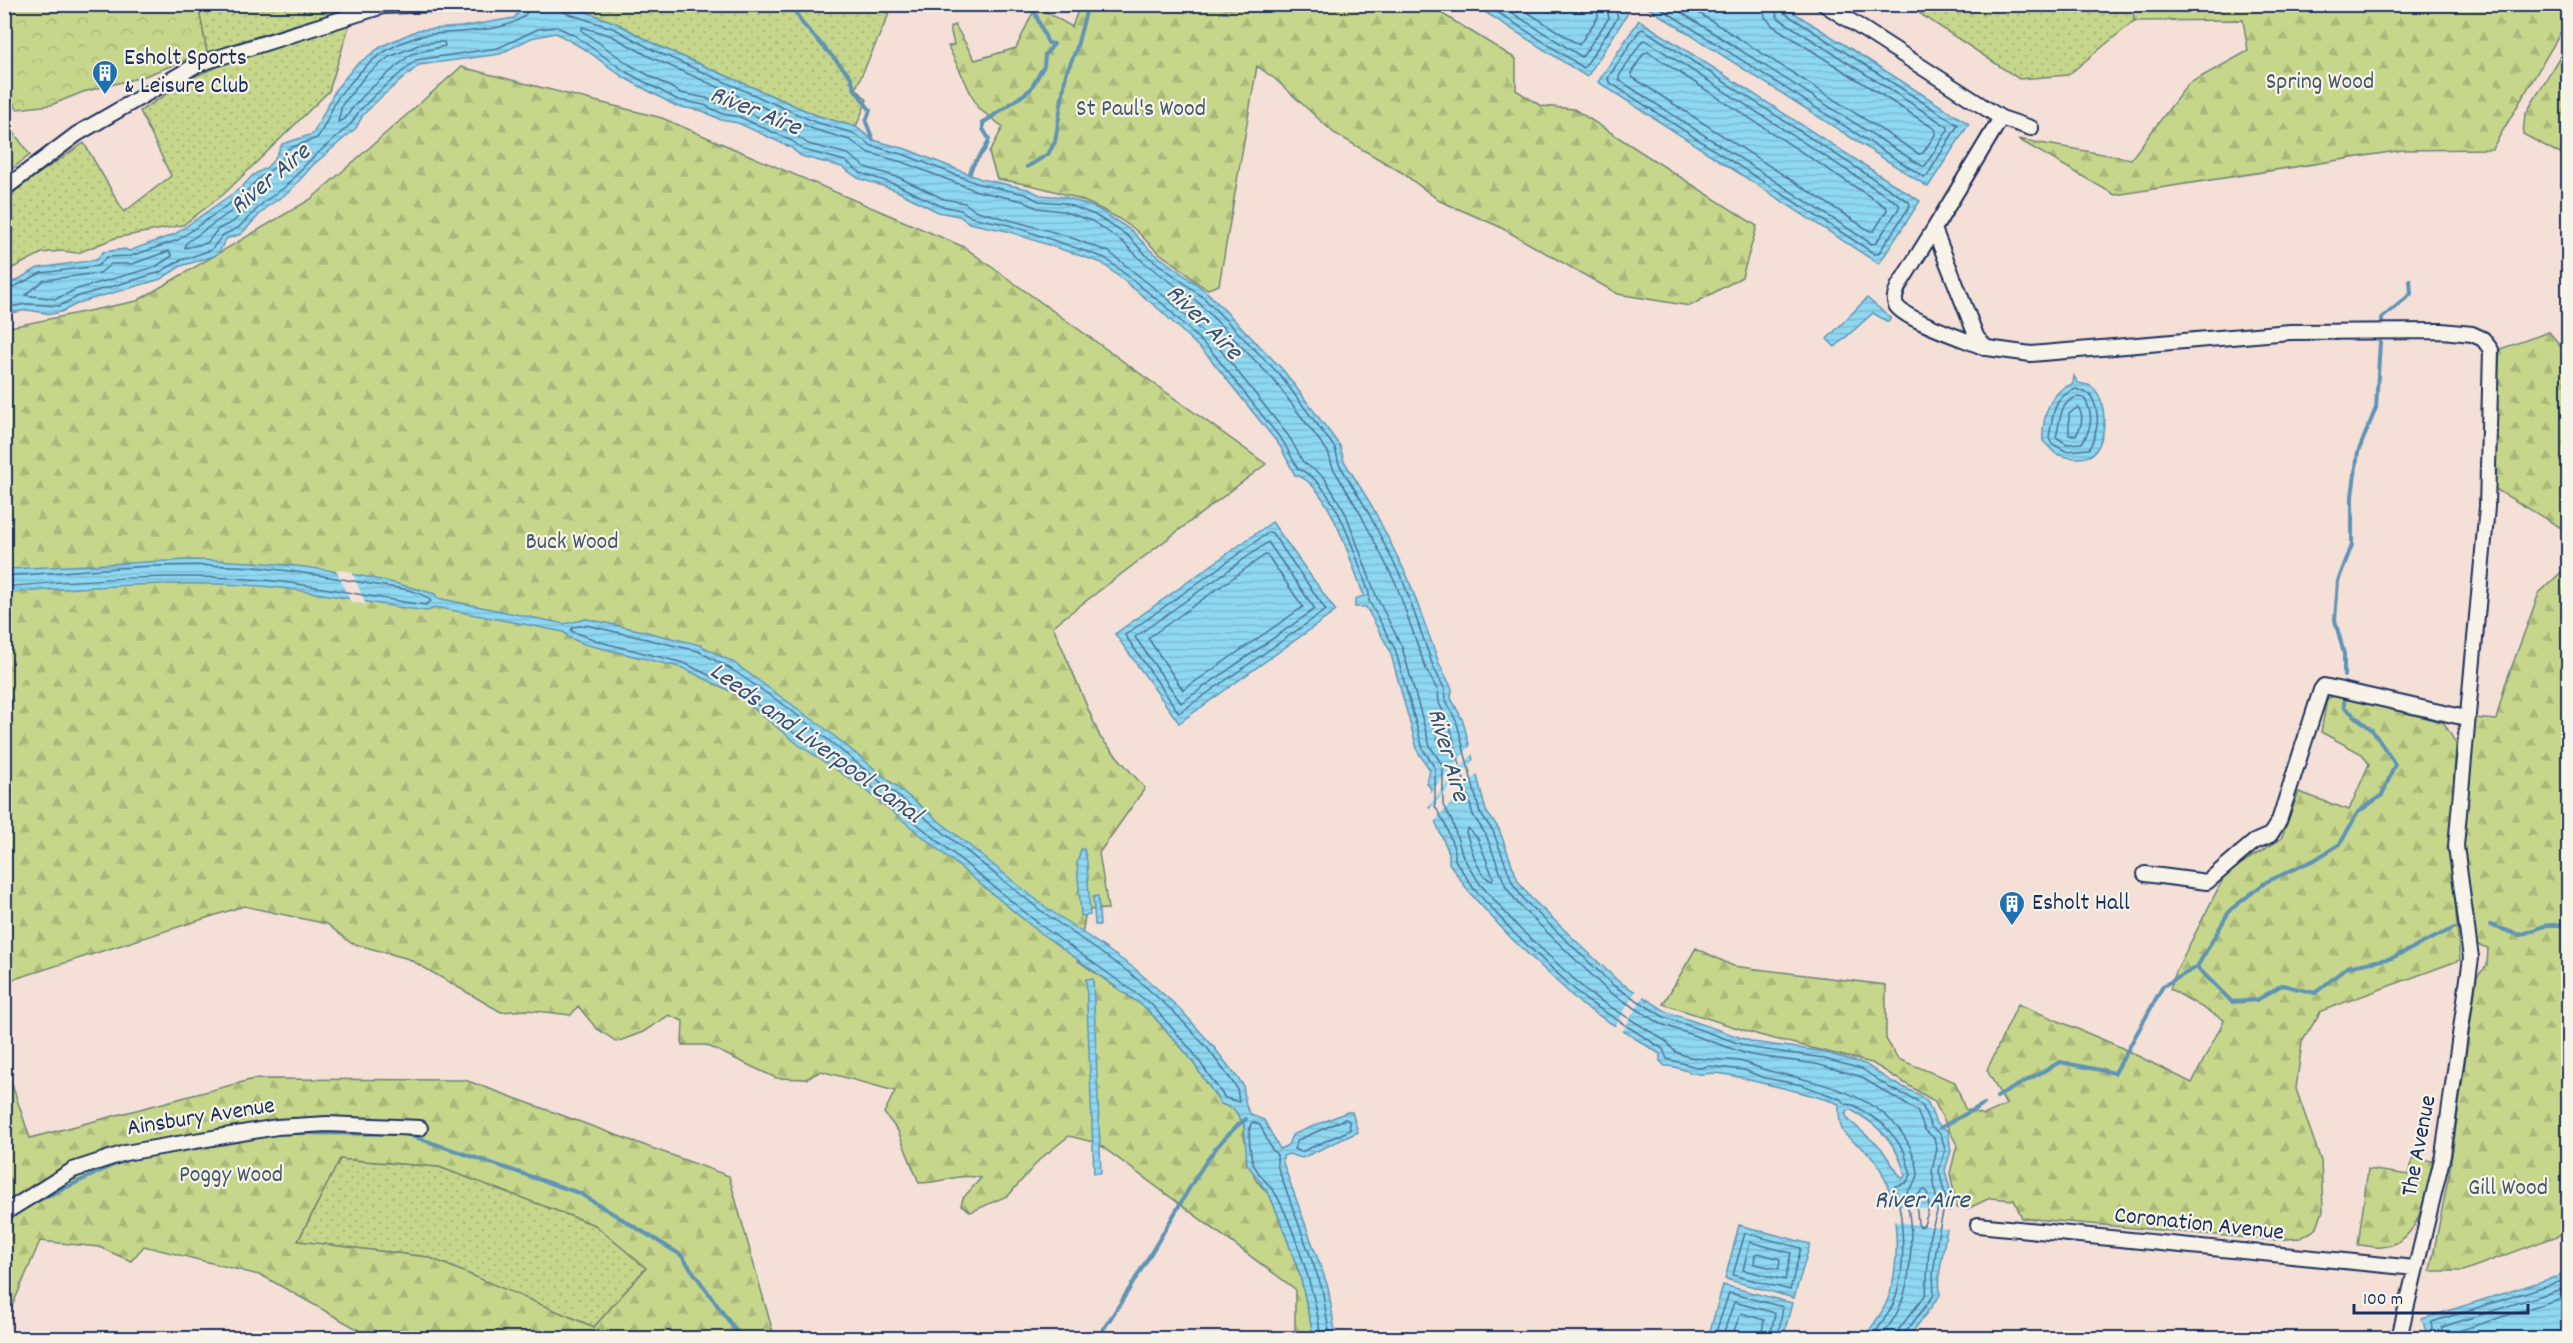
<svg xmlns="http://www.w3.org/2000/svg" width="2573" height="1343" font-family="Dekko,sans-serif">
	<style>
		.grass { fill: url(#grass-dots); stroke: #708374; stroke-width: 1.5 }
		.forest { fill: url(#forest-firs); stroke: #708374; stroke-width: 1.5; fill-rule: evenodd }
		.park { fill: url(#park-crowns); stroke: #708374; stroke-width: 1.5 }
		.pitch { fill: #c6d78b; stroke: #708374; stroke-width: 1.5 }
		.water { fill: url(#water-rules); stroke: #6194b6; stroke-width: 1.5; fill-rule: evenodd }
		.pier { fill: #f4e0d7 }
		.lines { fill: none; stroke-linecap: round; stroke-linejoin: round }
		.shore { stroke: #497399; stroke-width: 1.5 }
		.stream { stroke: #6194b6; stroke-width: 4 }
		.street-casing { stroke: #1b2f5e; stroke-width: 18 }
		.street { stroke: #f7f3e8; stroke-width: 14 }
		.labels { text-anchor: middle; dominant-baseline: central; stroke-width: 4.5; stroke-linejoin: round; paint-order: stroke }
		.poi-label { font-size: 24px; fill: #1b2f5e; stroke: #f7f3e8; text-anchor: start }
		.park-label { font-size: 24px; fill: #465969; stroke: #f7f3e8 }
		.street-label { font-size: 24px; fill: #1b2f5e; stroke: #f7f3e8 }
		.water-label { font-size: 26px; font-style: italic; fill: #32517b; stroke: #f7f3e8 }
	</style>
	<defs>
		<pattern id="grass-dots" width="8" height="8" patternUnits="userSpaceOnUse" patternTransform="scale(1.5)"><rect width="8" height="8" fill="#c6d78b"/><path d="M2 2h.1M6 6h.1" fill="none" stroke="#aab97a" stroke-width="1.8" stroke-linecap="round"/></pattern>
		<pattern id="forest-firs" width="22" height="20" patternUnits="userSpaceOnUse" patternTransform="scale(1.5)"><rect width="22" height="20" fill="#c6d78b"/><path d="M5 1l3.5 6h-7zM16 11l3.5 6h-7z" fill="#aab97a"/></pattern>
		<pattern id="park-crowns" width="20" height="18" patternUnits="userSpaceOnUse" patternTransform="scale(1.5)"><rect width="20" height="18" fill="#c6d78b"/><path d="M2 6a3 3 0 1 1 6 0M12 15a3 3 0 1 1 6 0" fill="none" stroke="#aab97a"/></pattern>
		<pattern id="water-rules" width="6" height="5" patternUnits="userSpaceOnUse" patternTransform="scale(1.5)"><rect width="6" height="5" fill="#8fd8f1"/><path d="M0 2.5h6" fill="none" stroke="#7bbad1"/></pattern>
	</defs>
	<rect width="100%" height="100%" fill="#f4e0d7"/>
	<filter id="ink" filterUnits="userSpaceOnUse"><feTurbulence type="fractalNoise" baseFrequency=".0167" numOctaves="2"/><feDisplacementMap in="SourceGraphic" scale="12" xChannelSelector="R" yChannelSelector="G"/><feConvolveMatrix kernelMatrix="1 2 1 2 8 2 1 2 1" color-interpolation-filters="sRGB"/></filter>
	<g filter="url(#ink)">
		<path class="grass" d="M870 4 889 14 856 88 867 100 856 127 818 116 656 45 618 24 581 10 555 5Z
			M198 5H360L238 42 211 53 207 52Z
			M1907 5H2133L2134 21 2068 75 2019 79Z
			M350 23 329 91 224 194 183 225 115 238 78 253 61 251 42 253 5 272V201L19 187 84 143 124 212 171 176 140 111 193 77 227 63Z
			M340 1159 439 1167 595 1225 646 1268 594 1327 428 1257 298 1241Z"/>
		<path class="forest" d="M1080 5H1428L1516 59V90L1541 106 1574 109 1757 226 1742 277 1690 306 1618 294 1498 226 1440 201 1401 172 1334 133 1275 79 1257 66 1219 285 1208 289C1191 281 1192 277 1179 267 1172 261 1163 257 1157 251 1148 244 1142 235 1133 228 1090 198 1048 187 997 179L989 153 1003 127 978 108 948 46 954 45 950 27 955 25 975 60 1016 48 1036 6 1072 27Z
			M2133 5H2568V27H2564L2492 149 2403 150 2115 195 2018 139 2131 159 2188 84 2248 51 2243 20 2134 21Z
			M2568 33V158L2523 134 2525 115 2560 56Z
			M461 67 662 118 964 247 1266 464 1053 626 1100 737 1145 788 1099 853 1108 909 1086 910 1078 961 1147 1009 1188 1055 1221 1104 1234 1109 1244 1124V1136L1255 1179 1270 1196 1280 1220 1300 1275 1314 1338H1295V1289L1097 1143 1069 1136 1040 1159 1009 1195 971 1212 961 1205 963 1198 981 1178C959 1173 941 1183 919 1183L898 1131 884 1113 895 1091 821 1071 806 1079 776 1078 706 1045H682L683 1021 669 1015 643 1032 617 1042 596 1028 578 1006 571 1015 527 1010 501 1012 409 959 351 943 327 924 244 906 5 982V328L137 301 311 199Z
			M2549 332 2566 352 2568 367V532L2492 487 2500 349Z
			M2568 566V1232L2463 1271H2430L2450 1169 2477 976 2487 966 2488 948 2475 944 2463 842 2474 718 2496 720 2505 685 2539 593Z
			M2337 694 2444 723 2456 744 2450 844 2460 960 2321 1011 2302 1042 2296 1089 2321 1161 2323 1211 2316 1229 2301 1238 2272 1240 2022 1218 2014 1200 1990 1198 1967 1209 1957 1208 1950 1173 1957 1145 1934 1101 1872 1063 1759 1035 1663 1004 1696 948 1733 966 1886 985V1039L1898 1059 1955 1082 1965 1109 1984 1115 2006 1105 1987 1070 2018 1004 2118 1046 2192 1083 2224 1020 2170 989 2177 969 2226 873 2281 839 2299 792 2349 810 2369 764 2362 754 2321 732 2327 699Z
			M4 1061 30 1138 254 1079 465 1080 729 1176 774 1336 804 1338H495L491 1335 486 1338H373L263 1276 144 1246 131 1261 99 1247 40 1241 5 1323ZM340 1159 439 1167 595 1225 646 1268 594 1327 428 1257 298 1241Z
			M2413 1158 2433 1161C2425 1192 2422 1244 2381 1247 2374 1248 2365 1245 2358 1245L2368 1169 2409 1175Z"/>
		<path class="park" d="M4 5H198L207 52 142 77 83 92 51 105 17 109 5 89Z"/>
		<path class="pitch" d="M5 120 30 155 5 174H4Z"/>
		<path class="water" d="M535 5H555L581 10 618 24 656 45 818 116 856 127 873 140 906 149 981 179 1028 189 1040 195 1065 197 1098 209 1132 231 1150 250 1207 292 1283 370 1340 446 1344 461 1372 506 1408 578 1439 663 1452 689 1451 698 1463 721 1486 811 1499 829 1518 881 1530 897 1618 981 1667 1012 1753 1042 1819 1051 1865 1064 1892 1082 1920 1095 1928 1103 1936 1123 1948 1131 1951 1151 1945 1170 1952 1198 1939 1276 1940 1295 1908 1338H1864C1872 1326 1883 1313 1888 1299 1902 1262 1899 1190 1873 1158 1852 1134 1838 1145 1839 1104 1814 1095 1791 1090 1766 1084 1743 1079 1726 1071 1702 1074 1690 1075 1678 1065 1665 1066L1660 1061V1054L1582 1005 1511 938 1469 892 1449 863V853L1429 807 1431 789 1427 783 1430 770 1418 752 1390 651 1366 607H1355V599L1364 596C1352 566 1329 482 1295 475L1280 446 1209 357 1160 310 1102 263 1007 231 969 223 959 216 938 212 895 190 858 178 842 167 801 156 790 147 738 123 721 120 703 111 676 106 623 77 586 50 556 33 531 38 500 54 419 65 380 98 363 115 356 128 313 165 289 192 268 206 241 234 226 239 219 252 214 256 181 266 161 279 81 302 61 312 51 314 28 310 5 314V287L38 268 96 260 103 252 125 249 129 251 175 234 242 187 253 175 266 168 274 160 282 144 313 134 336 89 355 66 382 46 418 30 461 27 514 18 524 6ZM1851 1110C1878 1124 1899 1145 1905 1176L1902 1179 1881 1148 1850 1121 1846 1116V1111Z
			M1474 5H1616L1628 13 1587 77Z
			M1649 5H1782L1969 124 1928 187 1647 7Z
			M1639 20 1920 201 1879 264 1598 82Z
			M1867 298 1891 318 1888 322 1873 313 1835 347 1827 339Z
			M2074 376 2078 383C2082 384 2089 384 2092 387 2109 399 2108 447 2089 456 2079 460 2065 457 2056 454L2043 441C2042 418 2049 391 2073 384Z
			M1272 522 1336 611 1179 723 1115 634Z
			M188 560C271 560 355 570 435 594L437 598 564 624 587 619 634 629 700 645 734 663 823 727 1044 906 1134 968 1179 1008 1213 1046 1243 1085 1246 1106 1251 1115 1264 1120 1280 1149 1288 1145 1292 1135 1347 1112H1352L1358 1132 1302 1158 1289 1154 1283 1156V1163L1328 1287 1336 1338H1314L1300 1275 1280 1220 1270 1196 1247 1164 1244 1124 1234 1109 1221 1104 1188 1055 1147 1009 1039 932 862 787 799 745 734 693 683 668 584 644 568 637 564 632 435 607 428 611C372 605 317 590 261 586 176 580 89 587 5 593V570L9 569Z
			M1081 849H1084L1087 862 1090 915 1081 916 1077 863Z
			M1098 896 1100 925H1095L1093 897Z
			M1086 979H1093L1101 1173H1094Z
			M1739 1225 1810 1244 1794 1298 1725 1279Z
			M2568 1273V1338H2428L2422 1319Z
			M1723 1285 1792 1303 1783 1338H1708Z"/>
		<path class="pier" d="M336 569 352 572 366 605 350 601Z
			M1472 744 1475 751 1427 808 1428 795Z
			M1476 757 1480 771 1434 822 1428 811Z
			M1636 990 1644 995 1621 1034 1613 1030Z
			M1891 1204 1954 1213 1949 1229 1892 1221Z"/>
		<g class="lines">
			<path class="shore" d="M561 4 566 13 615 29 653 50 815 122 853 133 872 146 905 155 979 184 1025 194 1039 201 1064 203 1095 215 1128 236 1146 255 1203 297 1279 374 1335 448 1339 464 1366 508 1403 581 1433 666 1445 690 1446 700 1457 723 1480 813 1493 831 1513 884 1525 901 1614 986 1664 1017 1752 1048 1817 1057 1862 1069 1890 1088 1916 1100 1923 1107 1931 1127 1941 1134 1945 1150 1939 1171 1946 1199 1938 1235 1933 1275 1934 1295 1905 1333 1904 1338
				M1485 4 1584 68 1618 17 1613 4
				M1498 4 1582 57 1609 18 1606 4
				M1515 4 1579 45 1598 17 1597 4
				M1654 4 1924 177 1927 176 1958 125 1783 12 1779 4
				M1668 4 1922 166H1925L1948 130V127L1778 18 1772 4
				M1685 4 1919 154 1923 153 1936 133 1935 129 1773 26 1765 17 1763 4
				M1643 29 1909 202 1910 206 1878 254H1875L1609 82 1608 78 1639 31Z
				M1645 40 1899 204V208L1876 243 1872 244 1619 80V76L1642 41Z
				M437 42H444L445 46 411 54 370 89 353 107 345 119 338 122 342 105 366 75 389 57 421 44Z
				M1648 52 1886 207 1887 210 1874 231H1870L1632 77 1631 73 1644 53Z
				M243 203 247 204V208L233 222 218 229 207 243 185 248 186 243Z
				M169 251 172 256 155 267 77 289 56 299 25 295 44 280 100 273 111 264H132Z
				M4 292 41 273 98 266 107 257 131 256 178 240 246 192 258 179 279 164 287 149 317 138C326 126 329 114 336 101 340 92 347 87 353 80 370 59 391 45 417 37 442 29 527 37 530 4
				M4 308 27 304 59 306 79 296 158 273 179 261 211 250 223 235 238 228 264 202 285 187 309 161 351 124 359 111 376 94 416 60 498 48 538 29 557 27 574 35 626 72 678 100 704 105 723 114 740 117 792 141 804 150 845 161 861 173 897 185 941 206 961 210 971 217 1009 225 1105 258 1164 305 1213 353 1284 443 1298 469C1336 482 1356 558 1369 593V601L1395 649 1423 749 1435 768V806L1445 824 1455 851V860L1474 889 1515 934 1586 1000 1663 1049 1667 1059 1700 1068 1708 1066 1744 1070 1765 1078 1802 1085 1840 1099 1846 1104 1854 1105 1883 1124 1895 1138 1904 1151 1911 1175 1906 1183 1895 1186C1904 1221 1907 1268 1894 1302 1889 1315 1879 1327 1871 1338
				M2076 389 2090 394C2101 413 2099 429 2089 449L2066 451 2052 444C2047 437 2050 434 2051 426 2054 407 2057 396 2076 389Z
				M2077 397 2084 398C2094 414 2092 428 2082 443L2067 444 2056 437C2061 421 2058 403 2077 397Z
				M2078 407C2084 416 2082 426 2076 435H2069V414Z
				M1269 532 1272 533 1326 610 1179 713 1125 635Z
				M1268 542 1315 609 1181 703 1135 637Z
				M1265 555 1268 556 1303 607 1183 690 1148 638Z
				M4 576C86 571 170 561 252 567 292 570 331 577 370 584 387 587 419 588 431 601L426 605C372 598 319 585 264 580 179 573 89 579 4 587
				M586 625 698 651 731 669 787 707 1040 910 1130 973 1175 1013 1208 1049 1237 1088 1239 1102 1225 1098 1192 1051 1151 1004 1043 927 866 782 803 740 737 689 684 663 604 643 571 631 573 627Z
				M1434 719 1442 729 1446 745 1445 749 1439 743 1432 723Z
				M1468 828 1478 839 1493 877 1492 881C1477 876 1471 846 1466 832Z
				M1345 1119 1349 1121 1350 1130 1301 1152 1294 1149 1298 1140Z
				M1922 1190 1927 1191 1929 1208 1924 1225 1920 1227 1918 1224 1916 1198Z
				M1745 1233 1801 1248 1790 1290 1733 1275Z
				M1750 1242 1791 1253 1785 1280 1743 1270Z
				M1758 1253 1780 1259 1779 1269 1754 1264 1755 1255Z
				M1320 1338C1320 1306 1292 1221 1275 1193 1268 1183 1258 1175 1253 1163 1250 1153 1247 1131 1252 1122L1260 1125 1271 1148 1277 1155V1165L1322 1288 1330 1338
				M1714 1338 1729 1293 1783 1307 1778 1338
				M1722 1338 1734 1302 1775 1313 1770 1338
				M1731 1338 1741 1313 1764 1320 1761 1338
				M1880 1338C1887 1328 1896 1318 1900 1306 1913 1275 1914 1226 1905 1194 1920 1179 1921 1175 1913 1154 1892 1096 1821 1083 1769 1071 1758 1068 1749 1063 1738 1061 1717 1058 1695 1062 1676 1052 1672 1050 1670 1045 1667 1042L1590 994 1520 929 1480 884 1463 857 1452 821 1443 805V766L1430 746 1402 647 1377 598 1346 514 1324 477 1303 462 1290 438 1219 348 1169 300 1109 252 1064 235 974 210 965 203 944 199 900 178 865 167 848 154 808 144 796 135 743 110 725 107 706 98 681 93 630 65 582 31V27L612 36 650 57 813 129 850 140 869 153 902 162 977 191 1023 201 1037 208 1062 211 1092 221 1123 242 1142 261 1199 303 1273 379 1328 452 1333 468 1359 511 1396 584 1426 669 1438 691 1439 703 1450 726 1473 815 1486 835 1506 887 1519 905 1609 992 1661 1024 1750 1055 1816 1064 1859 1076 1917 1111 1925 1130 1934 1138 1937 1149 1932 1170 1938 1209 1930 1234 1926 1294 1899 1329 1897 1338
				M2434 1338 2432 1322 2568 1279
				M2441 1338 2442 1327 2568 1287
				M2450 1338 2452 1333 2568 1296"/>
			<path class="stream" d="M791 4 802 23 851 77 854 88 870 110 866 122 873 140
				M1027 167 1048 154 1055 142 1066 74 1076 50 1088 4
				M970 173C973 158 986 154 989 139L983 129V123L1030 90 1044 66 1045 55 1054 44 1048 43 1035 13
				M2382 321V318L2411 294 2410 280
				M2344 676V654L2335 620 2338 581 2352 545V496L2358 452 2376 408 2380 342
				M2490 925 2520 935 2547 925H2561L2568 914
				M2197 967 2232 1002 2257 1000 2282 985 2315 993 2347 967 2392 958 2454 928
				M1997 1097 2060 1062 2115 1073 2163 986 2197 967 2230 910 2266 882 2316 859 2340 844 2358 812 2382 795 2395 764 2372 730 2344 707V697
				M1940 1128 1984 1104
				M292 1133 406 1134 579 1193 681 1255 741 1338
				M29 1205 122 1161
				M1102 1331C1127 1295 1149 1256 1172 1218 1192 1184 1213 1142 1246 1119"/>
			<defs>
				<path id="street" d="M1824 4 2001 118 2031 128
					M2001 118 1934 229 1977 338 1987 348 2031 354 2290 332 2442 331 2472 334 2483 339 2491 350 2487 507 2456 846 2471 958 2443 1155 2399 1338
					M4 189 77 134 198 64 383 6 437 4
					M1934 229 1898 287C1896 293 1893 299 1896 305 1904 320 1968 340 1985 348
					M2145 874 2207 882 2254 842 2270 835 2279 821 2321 690 2324 686 2466 718
					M4 1213 73 1170 125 1153 277 1127 327 1124 420 1128
					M1978 1225 2415 1268"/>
			</defs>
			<use href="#street" class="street-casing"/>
			<use href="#street" class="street"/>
		</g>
	</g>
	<defs>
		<symbol id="building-pin" viewBox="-11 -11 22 30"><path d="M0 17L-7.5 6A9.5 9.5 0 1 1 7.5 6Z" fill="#1f6fb2" stroke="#f7f3e8"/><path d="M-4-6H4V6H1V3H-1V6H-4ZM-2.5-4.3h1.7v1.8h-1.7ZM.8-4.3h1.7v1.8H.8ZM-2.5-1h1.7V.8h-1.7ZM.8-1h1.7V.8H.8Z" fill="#fff"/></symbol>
	</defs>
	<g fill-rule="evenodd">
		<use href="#building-pin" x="90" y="58" width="30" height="40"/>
		<use href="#building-pin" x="1997" y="889" width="30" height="40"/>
	</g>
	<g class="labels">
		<g class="poi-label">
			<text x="124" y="59">Esholt Sports<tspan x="124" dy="28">&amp; Leisure Club</tspan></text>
			<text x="2032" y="904">Esholt Hall</text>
		</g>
		<g class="park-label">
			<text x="2320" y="83">Spring Wood</text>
			<text x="1141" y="110">St Paul's Wood</text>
			<text x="572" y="543">Buck Wood</text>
			<text x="231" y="1176">Poggy Wood</text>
			<text x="2508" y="1189">Gill Wood</text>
		</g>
		<g class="street-label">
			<text transform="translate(201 1118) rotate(-9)">Ainsbury Avenue</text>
			<text transform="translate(2420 1146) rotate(-79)">The Avenue</text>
			<text transform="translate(2199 1225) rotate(6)">Coronation Avenue</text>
		</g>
		<g class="water-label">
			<text transform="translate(755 112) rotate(22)">River Aire</text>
			<text transform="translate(271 180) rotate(-40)">River Aire</text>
			<text transform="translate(1203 323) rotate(45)">River Aire</text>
			<text transform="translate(815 744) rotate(36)">Leeds and Liverpool Canal</text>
			<text transform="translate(1447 755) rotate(74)">River Aire</text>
			<text x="1922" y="1201">River Aire</text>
		</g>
	</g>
	<rect width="2573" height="1343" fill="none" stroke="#f7f3e8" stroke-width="24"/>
	<rect x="12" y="12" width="2549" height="1319" fill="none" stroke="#1b2f5e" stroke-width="2" filter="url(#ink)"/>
	<path d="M2354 1304v9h174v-9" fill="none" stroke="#1b2f5e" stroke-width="3"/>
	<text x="2363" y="1304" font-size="18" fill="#1b2f5e" stroke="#f7f3e8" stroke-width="4.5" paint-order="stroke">100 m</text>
</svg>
